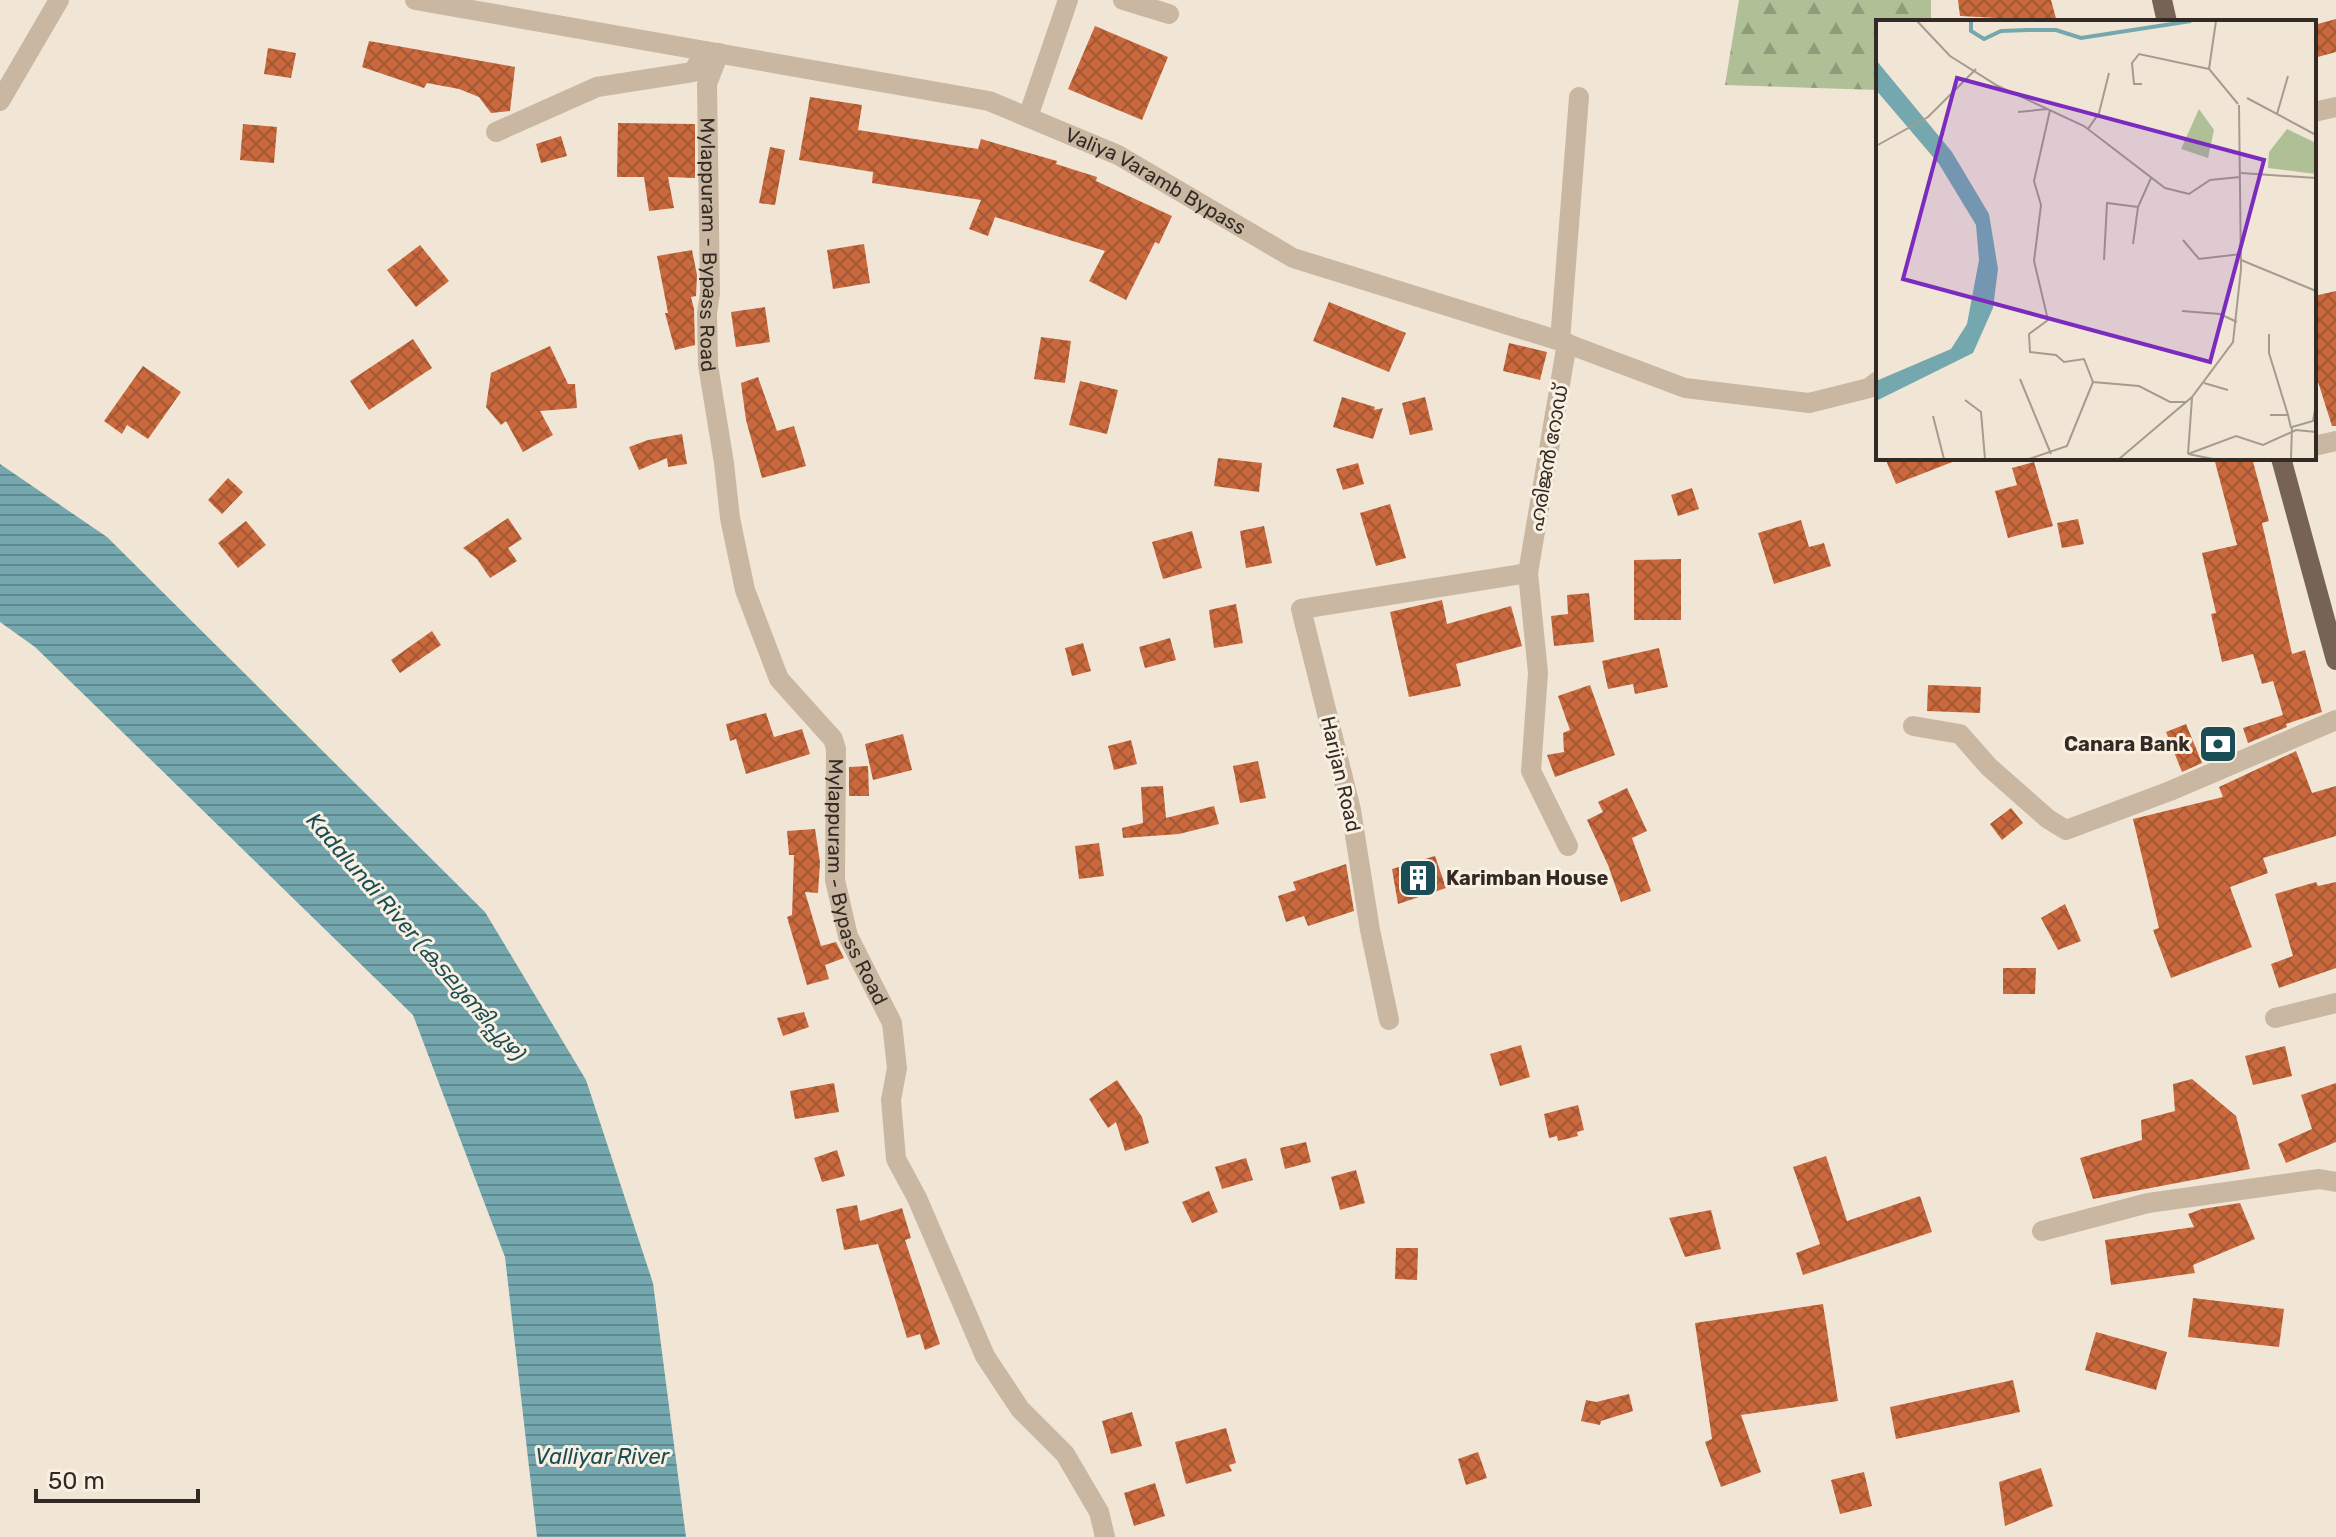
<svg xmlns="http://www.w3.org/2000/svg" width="2336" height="1537" font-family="Rubik,'Noto Sans Malayalam',sans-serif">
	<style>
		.forest { fill: url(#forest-firs) }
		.water { fill: url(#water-rules) }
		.building { fill: url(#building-cross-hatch) }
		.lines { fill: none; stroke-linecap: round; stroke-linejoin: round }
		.minor { stroke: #c9b7a2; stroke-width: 20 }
		.major { stroke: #766355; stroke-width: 20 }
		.labels { text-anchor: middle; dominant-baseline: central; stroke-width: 6; stroke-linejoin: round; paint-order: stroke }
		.street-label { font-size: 20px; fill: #332a25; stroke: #f9f0e2 }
		.poi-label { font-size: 20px; font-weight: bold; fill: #332a25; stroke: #f9f0e2; text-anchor: end }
		.water-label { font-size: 22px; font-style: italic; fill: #1a4d55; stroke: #f9f0e2 }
		.inset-river { fill: none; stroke: #75a8ae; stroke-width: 4 }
		.inset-road { fill: none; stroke: #a59b8f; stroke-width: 2 }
		.view { fill: #7b2cbf; fill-opacity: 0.15; stroke: #7b2cbf; stroke-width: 4 }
		.inset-edge { fill: none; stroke: #332a25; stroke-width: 4 }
	</style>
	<defs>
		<pattern id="forest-firs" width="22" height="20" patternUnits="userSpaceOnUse" patternTransform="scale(2)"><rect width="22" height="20" fill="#afc096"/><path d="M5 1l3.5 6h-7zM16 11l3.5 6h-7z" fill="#8f9c7a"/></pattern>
		<pattern id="water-rules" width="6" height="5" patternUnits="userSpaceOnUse" patternTransform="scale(2)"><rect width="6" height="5" fill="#75a8ae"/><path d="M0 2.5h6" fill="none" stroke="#61898d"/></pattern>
		<pattern id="building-cross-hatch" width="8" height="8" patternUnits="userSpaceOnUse" patternTransform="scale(2)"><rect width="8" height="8" fill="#c9693d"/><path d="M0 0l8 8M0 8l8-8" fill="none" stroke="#a45733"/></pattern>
	</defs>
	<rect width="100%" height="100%" fill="#f1e6d6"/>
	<path class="forest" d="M1739 0H1931V22H1878V90L1725 85Z"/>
	<path class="water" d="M0 464 107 537 485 912 586 1080 653 1283 686 1537H537L505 1257 413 1015 35 647 0 622Z"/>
	<path class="building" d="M1958 0H2051L2057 22 2035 20 1997 22 1996 18 1960 16Z
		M2336 19V52L2314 58V25Z
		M1095 26 1168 57 1142 120 1068 89Z
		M369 41 515 67 510 111 491 113 479 97 459 89 427 83 424 88 362 67Z
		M268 48 296 53 291 78 264 74Z
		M810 97 862 105 858 130 978 149 981 139 1057 161 1056 164 1097 177 1096 181 1172 216 1159 244 1155 242 1126 300 1089 281 1105 251 995 217 988 236 969 229 981 200 872 183 873 172 799 160Z
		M618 123 695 124V178L668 177 674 208 649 211 644 177H617Z
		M243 124 277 127 274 163 240 160Z
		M561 136 567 156 541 163 536 144Z
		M770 147 785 150 775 205 759 203Z
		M864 244 870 283 833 289 827 250Z
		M420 245 449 281 416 307 387 270Z
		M692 250 697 275 696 296 691 297 694 309 695 345 675 350 665 313H668L657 256Z
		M2336 291V426H2332L2314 369V296Z
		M1329 302 1406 333 1389 372 1313 341Z
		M765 307 770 342 736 347 731 312Z
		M1041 337 1071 341 1065 383 1034 379Z
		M413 339 432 368 369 410 350 381Z
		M1509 343 1547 352 1540 380 1503 371Z
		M550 346 568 384H575L577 408 540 411 553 435 523 452 506 421 501 425 486 407 491 373Z
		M143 366 181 392 148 439 127 425 122 434 104 421Z
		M758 377 777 431 794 426 806 466 762 478 746 420 741 383Z
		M1080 381 1118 390 1107 434 1069 425Z
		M1342 397 1375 407 1374 410 1383 408 1373 439 1333 427Z
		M1425 397 1433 430 1410 435 1402 403Z
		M682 434 687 464 668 467 667 458 639 470 629 447 648 440Z
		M1218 458 1262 463 1259 492 1214 486Z
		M1885 458H1959L1960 459 1896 484Z
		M2214 458H2252L2269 521 2262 523 2292 654 2305 650 2322 712 2286 724 2287 727 2248 743 2243 728 2283 715 2273 681 2262 684 2253 654 2222 662 2211 614 2216 613 2202 553 2237 545Z
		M2034 462 2053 526 2008 538 1995 491 2017 485 2012 468Z
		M1358 463 1364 484 1343 490 1336 469Z
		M228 478 243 492 222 514 208 500Z
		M1692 488 1699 509 1678 516 1671 495Z
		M1390 504 1406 558 1376 566 1360 513Z
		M508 518 522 539 508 548 517 561 490 578 477 559 463 548Z
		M2078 519 2084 544 2062 548 2057 523Z
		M1801 520 1809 547 1824 543 1831 566 1774 584 1758 533Z
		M246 521 266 545 238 568 218 543Z
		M1264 526 1272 563 1246 568 1240 531Z
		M1192 531 1202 568 1163 579 1152 542Z
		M1681 559V620H1634V560Z
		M1589 593 1594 642 1554 646 1551 616 1568 614 1567 595Z
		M1442 600 1447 624 1511 606 1522 646 1456 664 1461 686 1409 697 1390 612Z
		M1236 604 1243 643 1214 648 1209 610Z
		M432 631 441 645 400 673 391 660Z
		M1170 638 1176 660 1145 668 1139 647Z
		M1083 643 1091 671 1072 676 1065 648Z
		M1659 648 1668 687 1635 694 1633 684 1608 689 1602 661Z
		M1590 685 1615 755 1555 777 1547 755 1564 752 1563 733 1570 730 1558 696Z
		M1928 685 1981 687 1980 713 1927 711Z
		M766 713 774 737 802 729 810 754 746 774 736 739 730 741 726 724Z
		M2186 724 2202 763 2182 772 2166 732Z
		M903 734 912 770 873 780 865 744Z
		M1131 740 1137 764 1114 770 1108 746Z
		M2296 751 2312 793 2336 786V836L2263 858 2268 873 2230 887 2252 947 2171 978 2153 930 2159 928 2133 819 2223 797 2219 787Z
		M1258 761 1266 798 1240 803 1233 766Z
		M868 766 869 796H849V767Z
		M1163 786 1166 818 1214 806 1219 824 1179 834 1123 838 1122 828 1143 823 1141 787Z
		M1627 788 1647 831 1632 838 1651 891 1621 902 1608 865 1587 820 1603 812 1598 802Z
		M2011 808 2023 823 2002 840 1990 824Z
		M815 829 820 862 818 893 805 892 821 946 836 942 844 958 825 965 829 979 807 985 787 917 792 915 794 855H789L787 831Z
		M1099 843 1104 876 1079 879 1075 846Z
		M1435 856 1446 888 1398 904 1392 869Z
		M1346 864 1354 911 1308 926 1304 916 1286 922 1278 896 1296 890 1293 882Z
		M2316 882 2318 886 2336 882V968L2279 988 2271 964 2293 956 2275 894Z
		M2065 904 2081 941 2058 950 2041 918Z
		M2003 968H2036L2035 994H2003Z
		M804 1012 809 1027 783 1036 777 1018Z
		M1521 1045 1530 1077 1500 1086 1490 1054Z
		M2285 1046 2292 1076 2253 1085 2245 1056Z
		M2192 1079 2236 1116 2250 1169 2093 1199 2080 1158 2142 1140 2141 1120 2175 1111 2173 1084Z
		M1117 1080 1142 1117 1149 1143 1125 1151 1116 1122 1108 1128 1089 1099Z
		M834 1083 839 1112 795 1119 790 1091Z
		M2336 1083V1142L2286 1163 2278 1144 2312 1129 2301 1095Z
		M1578 1105 1584 1130 1577 1132 1578 1136 1558 1141 1557 1136 1549 1138 1544 1114Z
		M1306 1142 1311 1162 1285 1169 1280 1148Z
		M837 1150 845 1176 822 1182 814 1158Z
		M1826 1156 1847 1221 1920 1196 1932 1232 1803 1275 1796 1253 1820 1244 1793 1167Z
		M1246 1158 1253 1180 1222 1189 1215 1167Z
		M1356 1170 1365 1203 1340 1210 1331 1177Z
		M1209 1191 1218 1212 1192 1223 1182 1202Z
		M2240 1203 2255 1239 2193 1265 2195 1273 2111 1285 2105 1240 2194 1227 2188 1214 2202 1209Z
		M857 1205 860 1221 902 1208 911 1238 905 1240 940 1344 925 1350 920 1334 907 1338 878 1244 844 1250 836 1209Z
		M1711 1210 1721 1249 1685 1257 1669 1218Z
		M1396 1248H1418L1417 1280 1395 1279Z
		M2193 1298 2284 1309 2279 1347 2188 1337Z
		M1823 1304 1838 1401 1741 1415 1761 1472 1721 1487 1705 1442 1712 1439 1695 1323Z
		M2096 1332 2167 1352 2156 1390 2085 1370Z
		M2013 1380 2020 1412 1896 1439 1890 1407Z
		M1629 1394 1633 1411 1601 1421 1600 1425 1581 1421 1586 1400 1596 1402Z
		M1132 1412 1142 1446 1111 1454 1102 1421Z
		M1226 1428 1236 1463 1229 1465 1232 1471 1186 1484 1175 1442Z
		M1478 1452 1487 1478 1466 1485 1458 1459Z
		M2041 1468 2053 1506 2005 1526 1999 1482Z
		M1864 1472 1872 1506 1840 1514 1831 1480Z
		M1155 1483 1165 1516 1134 1526 1124 1493Z"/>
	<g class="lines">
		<g class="minor">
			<path id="s1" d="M415 0 989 101 1118 155 1293 258 1560 341 1685 388 1809 403 1869 388 1878 381"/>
			<path d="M1123 0 1169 14"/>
			<path id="s2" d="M719 53 707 84 710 293 707 313 708 365 724 463 730 518 745 590 779 679 833 739 836 749 835 880 848 936 892 1023 897 1068 891 1100 896 1159 917 1198 985 1356 1020 1409 1065 1454 1099 1512 1105 1537"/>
			<path d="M0 101 59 0"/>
			<path d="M2314 112 2336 107"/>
			<path d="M1028 117 1068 0"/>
			<path d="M496 132 597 87 693 72 705 51"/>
			<path d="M1560 341 1579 97"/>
			<path d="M1567 343 1528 573 1538 673 1531 771 1568 846"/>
			<path d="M2314 446 2336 441"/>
			<path d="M1913 726 1960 734 1989 767 2048 819 2066 830 2170 791 2336 720"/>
			<path d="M2275 1018 2336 1003"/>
			<path d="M1389 1020 1370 930 1351 810 1301 609 1528 573"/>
			<path d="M2042 1231 2148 1203 2319 1179 2336 1182"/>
		</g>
		<path class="major" d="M2162 0 2167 22
			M2281 458 2336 660"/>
	</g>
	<defs>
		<symbol id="bank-square" viewBox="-11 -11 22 22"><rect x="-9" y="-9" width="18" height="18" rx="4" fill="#1a4d55" stroke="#f9f0e2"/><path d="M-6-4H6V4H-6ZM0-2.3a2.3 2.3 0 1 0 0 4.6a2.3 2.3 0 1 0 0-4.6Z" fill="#fff"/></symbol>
		<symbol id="building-square" viewBox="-11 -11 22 22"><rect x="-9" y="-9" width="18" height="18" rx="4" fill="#1a4d55" stroke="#f9f0e2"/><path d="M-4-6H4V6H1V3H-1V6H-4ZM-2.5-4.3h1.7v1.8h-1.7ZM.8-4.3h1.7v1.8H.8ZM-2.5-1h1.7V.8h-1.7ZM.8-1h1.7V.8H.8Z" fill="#fff"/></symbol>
	</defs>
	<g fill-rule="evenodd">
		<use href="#bank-square" x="2196" y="722" width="44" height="44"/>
		<use href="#building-square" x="1396" y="856" width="44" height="44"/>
	</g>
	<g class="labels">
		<g class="street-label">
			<text stroke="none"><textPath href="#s1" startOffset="768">Valiya Varamb Bypass</textPath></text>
			<text stroke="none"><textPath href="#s2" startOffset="194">Mylappuram - Bypass Road</textPath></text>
			<text transform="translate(1548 458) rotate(-80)">ഹരിജൻ റോഡ്</text>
			<text transform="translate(1341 774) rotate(77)">Harijan Road</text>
			<text stroke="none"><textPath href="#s2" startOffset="866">Mylappuram - Bypass Road</textPath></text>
		</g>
		<g class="poi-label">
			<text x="2190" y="744">Canara Bank</text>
			<text x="1446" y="878" text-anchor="start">Karimban House</text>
		</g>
		<g class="water-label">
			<text transform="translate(416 937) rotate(49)">Kadalundi River (കടലുണ്ടിപ്പുഴ)</text>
			<text x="602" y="1456">Valliyar River</text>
		</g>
	</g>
	<g transform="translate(1876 20)">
		<rect width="440" height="440" fill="#f1e6d6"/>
		<path d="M323 89 338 110 332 138 305 129Z" fill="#afc096"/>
		<path d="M411 109 440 123V154L392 148 393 132Z" fill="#afc096"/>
		<path d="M0 40 76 132 113 194 122 249 117 288 97 333 0 381V361L75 329 91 304 103 240 100 205 63 144 0 70Z" fill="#75a8ae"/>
		<path class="inset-river" d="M95 1V11L108 19 125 11 152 10H180L205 18 315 1"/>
		<path class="inset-road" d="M41 1 74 36 122 66 208 106 289 168 313 174 334 160 364 157M340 1 333 49 362 84M266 64H258L256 43 263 34 333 49M371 78 440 115M174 90 158 161 165 185 158 241 172 300 153 314 154 332 180 335 188 342 208 339 217 362 263 366 294 382H310M142 92 172 89M401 94 412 56M212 109 223 93 233 53M0 126 52 97 100 49M365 153 440 158M307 220 323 239 365 234M257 224 262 187 275 158M228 240 231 183 262 187M365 240 440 271M306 291 344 294 361 302M393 314V333L412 395M144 359 175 434M328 363 352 370M89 380 105 392 109 439M394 395H412L415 408M57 396 68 439M312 434 360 416 387 425 420 410 440 412M312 434 316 378M312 434 337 439M153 439 191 426 217 362M243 439 316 377 357 322 365 249 363 85M415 439 416 407 437 401 440 385"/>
		<path class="view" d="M81 58 388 140 334 342 27 259Z"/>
		<rect width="440" height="440" class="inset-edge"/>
	</g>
	<path d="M36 1489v12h162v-12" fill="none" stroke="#332a25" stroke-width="4"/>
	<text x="48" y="1489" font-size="24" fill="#332a25" stroke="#f9f0e2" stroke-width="6" paint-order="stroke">50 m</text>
</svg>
